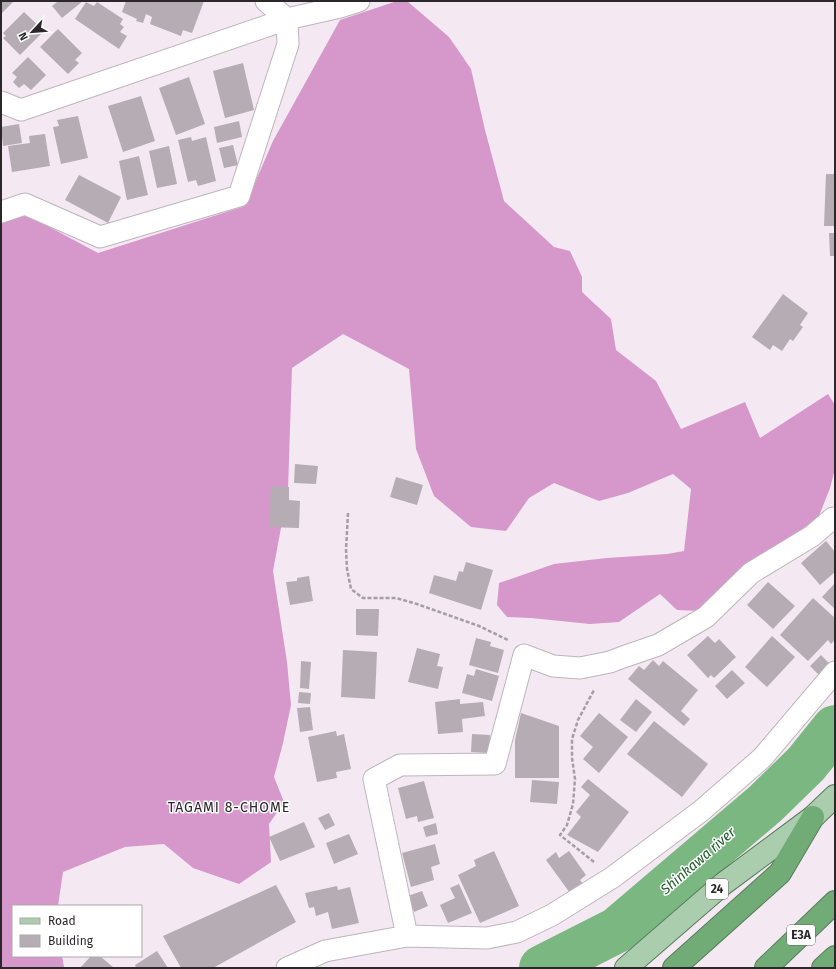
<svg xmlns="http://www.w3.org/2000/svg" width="836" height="969" font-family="'Fira Sans',sans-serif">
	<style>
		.forest { fill: #d697cb }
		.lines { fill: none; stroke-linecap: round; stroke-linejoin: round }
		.river { stroke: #7bb881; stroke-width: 46 }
		.building { fill: #b6acb4 }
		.street-casing { stroke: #beb4bc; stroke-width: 23 }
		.primary-casing { stroke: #587d5b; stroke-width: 24 }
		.highway-casing { stroke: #587d5b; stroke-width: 24 }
		.path { stroke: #a69ea5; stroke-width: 2.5; stroke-dasharray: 4 2; stroke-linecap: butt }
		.street { stroke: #fff; stroke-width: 21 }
		.primary { stroke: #aacdad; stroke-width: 22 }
		.highway { stroke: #71ab76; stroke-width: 22 }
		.labels { text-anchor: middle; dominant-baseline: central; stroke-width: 3; stroke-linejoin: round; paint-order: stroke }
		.shield { fill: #fff; stroke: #6b686a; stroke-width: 1 }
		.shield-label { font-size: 12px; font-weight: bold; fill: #2b272a }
		.neighbourhood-label { font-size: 14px; letter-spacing: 1px; fill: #2b272a; stroke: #fff }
		.water-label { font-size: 14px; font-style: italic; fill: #1b5b27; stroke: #fff }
	</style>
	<rect width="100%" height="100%" fill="#f4e9f2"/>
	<path class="forest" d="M397 1H407L449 37 471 69 485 130 504 201 554 247 570 251 582 277V292L611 319 616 350 656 381 681 429 745 402 760 438 828 394 835 405V469L830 488 817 521 700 611 677 610 660 594 619 622 590 624 531 618 507 617 497 605 499 583 554 564 607 558 667 554 684 551 691 489 673 474 628 493 599 501 554 483 529 498 506 531 471 527 434 496 416 449 409 369 343 334 292 368 288 490 273 571 287 662 291 705 283 743 274 777 284 802 269 824 271 862 239 884 193 868 164 844 125 847 63 872 58 906H13V956H62L64 967 63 968H1V223L27 215 98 253 245 206 273 141 340 20Z"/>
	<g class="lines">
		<path class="river" d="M542 968 617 930 765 804 806 764 835 728"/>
	</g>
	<path class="building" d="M1 1H12L13 2 1 14Z
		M56 1H83L62 18 52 6 57 2Z
		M126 1H204L192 33 183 30 181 36 150 24 152 17 146 14 143 23 136 21 137 19 122 12Z
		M86 2 94 6 97 2 123 19 120 24 124 27 120 32 127 36 119 49 75 19Z
		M24 12 44 31 20 55 3 38 6 36 3 33Z
		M58 29 82 53 75 60 79 63 68 74 40 47Z
		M28 57 46 75 31 90 24 84 19 88 13 82 17 77 12 73Z
		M243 63 254 110 225 118 213 71Z
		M189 77 205 124 176 135 159 88Z
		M141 96 155 141 123 152 108 106Z
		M78 116 88 158 61 164 53 127 59 126 57 120Z
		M239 121 242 137 217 143 214 127Z
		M19 124 22 143 3 146 1 127Z
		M45 134 50 166 12 172 8 146 30 143 29 136Z
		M191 137 192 141 206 137 216 181 198 186 196 180 188 182 178 140Z
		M233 145 238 165 224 168 219 148Z
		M169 146 177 184 157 188 149 151Z
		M139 156 148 195 127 200 119 161Z
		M826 174H835V226H824Z
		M79 175 121 197 108 223 65 200Z
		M829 233H835V256H830Z
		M783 294 808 313 800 325 803 327 793 341 790 339 782 351 773 345 770 350 752 337Z
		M295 464 318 466 316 484 294 483Z
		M396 477 423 485 417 505 390 497Z
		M271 486 289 487V500L300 501 299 528 269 527Z
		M826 541 835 552V572L820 585 801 563Z
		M466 562 493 570 481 610 429 593 434 575 456 581 459 571 463 572Z
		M309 576 313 601 290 605 286 582 297 581V578Z
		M768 582 795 606 773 629 747 605Z
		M835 583V609L822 597Z
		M813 598 835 618V640L831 644 828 640 808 661 780 635Z
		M356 609H379L378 636 356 635Z
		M708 636 715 643 719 639 736 657 714 678 711 675 708 678 687 655Z
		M772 636 795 657 767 687 745 667Z
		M476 638 491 642 490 646 504 650 498 673 469 665Z
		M417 648 440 654 437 666 443 667 438 689 408 682Z
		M343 650 377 652 375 699 341 697Z
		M821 655 833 667 822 678 810 666Z
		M653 660 659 666 663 661 698 690 681 711 690 719 684 726 628 679 639 666 644 670Z
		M301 661 311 662 309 689 300 688Z
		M476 669 499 676 492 701 462 693 467 674 474 676Z
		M732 670 745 683 727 699 715 686Z
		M299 692 311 693 310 704 298 703Z
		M460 699V704L483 702 485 716 462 719 463 732 438 734 435 702Z
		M636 699 652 712 636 732 620 720Z
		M310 707 313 730 300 732 297 708Z
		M521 713 559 726V778H515V740Z
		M599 713 628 737 599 773 583 759 593 747 580 736Z
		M654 721 708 764 682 797 627 754Z
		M336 731 337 736 344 734 351 769 336 772 337 778 317 782 308 737Z
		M472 734 490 735 489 753 471 752Z
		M588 779 629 812 598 852 567 835 581 817 576 812 590 795 581 787Z
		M532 780 559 782 557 804 530 802Z
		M424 781 434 818 418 822 417 816 406 819 398 788Z
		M329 813 335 825 325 830 318 818Z
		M304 822 315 847 280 861 269 837Z
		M436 823 438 834 426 837 423 827Z
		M349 834 358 854 334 864 326 843Z
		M435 844 440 864 431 867 434 880 411 887 402 853Z
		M494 851 519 906 480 923 458 875 476 866 474 860Z
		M569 851 586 875 580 880 583 884 570 893 546 860 556 852 559 858Z
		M459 884 472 913 448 923 440 905 455 898 450 888Z
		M276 885 296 922 213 968H181L163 936Z
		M337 886 338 890 350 887 359 923 332 929 328 912 316 916 314 907 309 908 305 893Z
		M422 891 428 906 414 912 408 896Z
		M157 951 168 968H136L135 965Z
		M91 956H100L114 968H80Z"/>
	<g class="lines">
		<defs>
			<path id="street" d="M1 102 21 110 287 19 340 7 359 1
				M1 212 25 204 100 237 239 196 288 44 287 19 266 1
				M407 936 374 779 400 765 495 764 524 655 553 666 580 668 610 662 623 657 658 645 706 617 751 573 812 536 833 518
				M287 968 325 951 407 936 487 938 517 932 552 915 613 877 701 811 762 758 835 672"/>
			<path id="primary" d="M626 968 723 884 813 817 835 796"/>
			<path id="highway" d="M674 968 780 873 813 817
				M766 968 835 902
				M823 968 835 957"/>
		</defs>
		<use href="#street" class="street-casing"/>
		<use href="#primary" class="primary-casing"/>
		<use href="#highway" class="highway-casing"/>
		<path class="path" d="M348 513 346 550 347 569 351 589 363 598H396L417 604 479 626 508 640
			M594 862 560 835 567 825 573 804 575 779 572 758V739L578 720 594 690"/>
		<use href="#street" class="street"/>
		<use href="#primary" class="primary"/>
		<use href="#highway" class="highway"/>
	</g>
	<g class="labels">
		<g class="shield">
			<rect x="706" y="879" width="22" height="20" rx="3"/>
			<rect x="787" y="925" width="28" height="20" rx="3"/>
		</g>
		<g class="shield-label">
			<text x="717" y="889">24</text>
			<text x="801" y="935">E3A</text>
		</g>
		<g class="neighbourhood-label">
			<text x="229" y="807">TAGAMI 8-CHOME</text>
		</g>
		<g class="water-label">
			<text transform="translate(698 861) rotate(-41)">Shinkawa river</text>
		</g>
	</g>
	<rect width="836" height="969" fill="none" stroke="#2b272a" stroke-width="4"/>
	<rect x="12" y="905" width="130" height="52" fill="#ffffff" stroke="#aaa9aa"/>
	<rect x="20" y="918" width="20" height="6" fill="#aacdad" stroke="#aaa9aa"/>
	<text x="48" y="925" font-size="12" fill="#2b272a">Road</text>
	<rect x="20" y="935" width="20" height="12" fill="#b6acb4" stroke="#aaa9aa"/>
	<text x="48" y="945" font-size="12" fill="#2b272a">Building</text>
	<g transform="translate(32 32) rotate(244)" stroke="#ffffff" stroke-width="3" paint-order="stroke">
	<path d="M0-3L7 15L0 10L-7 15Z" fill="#2b272a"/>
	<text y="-6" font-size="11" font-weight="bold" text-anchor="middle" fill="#2b272a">N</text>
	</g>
</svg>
